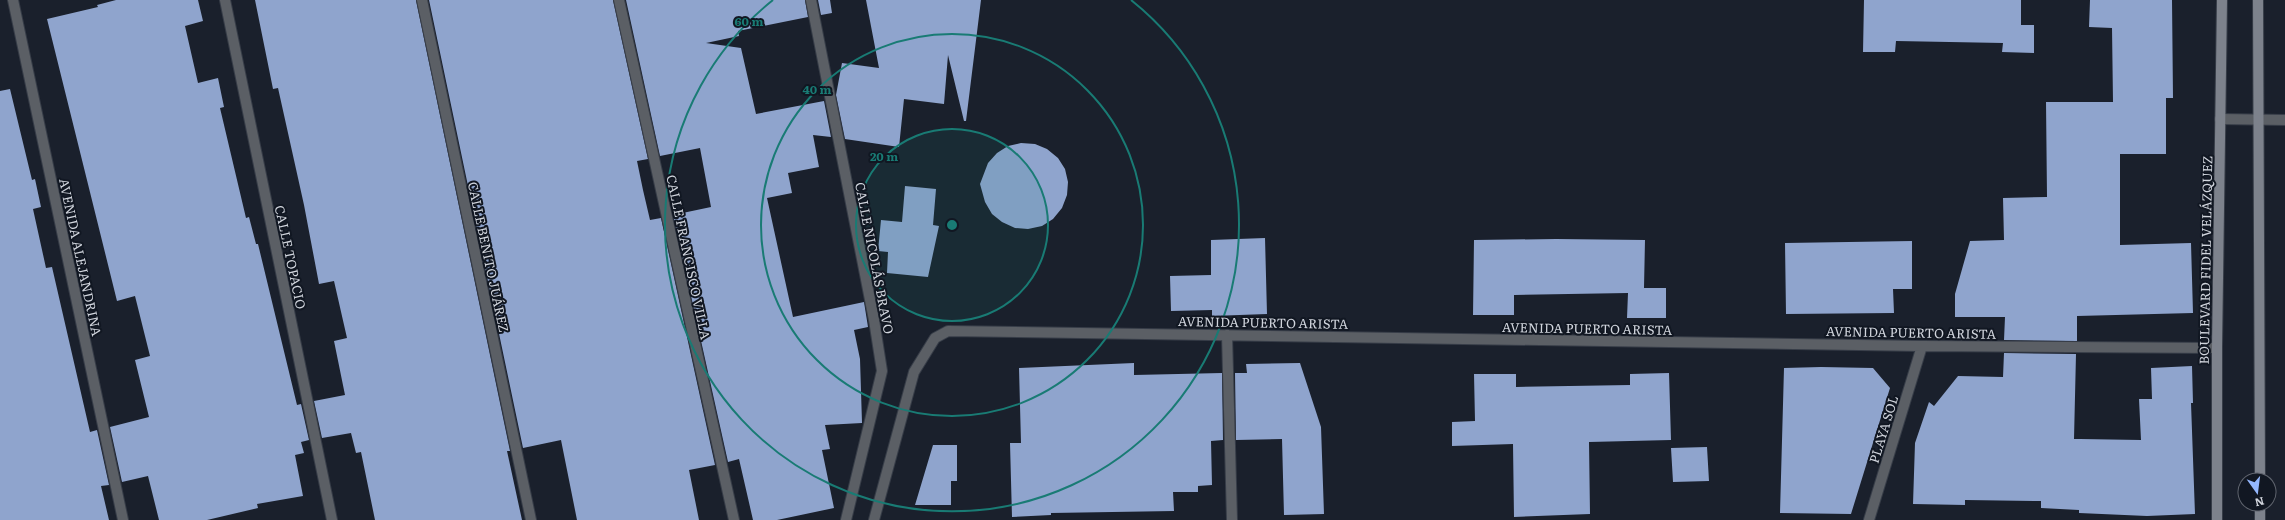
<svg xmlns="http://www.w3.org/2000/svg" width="2285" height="520" font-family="Literata,serif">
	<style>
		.building { fill: #8fa4cd }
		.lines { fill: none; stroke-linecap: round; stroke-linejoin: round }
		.minor-casing { stroke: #373d48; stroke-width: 12 }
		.tertiary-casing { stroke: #373d48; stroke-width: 12 }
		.secondary-casing { stroke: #373d48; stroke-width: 12 }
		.minor { stroke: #5b5f65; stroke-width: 10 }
		.tertiary { stroke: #5b5f65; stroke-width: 10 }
		.secondary { stroke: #7d828c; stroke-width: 10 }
		.ring { fill: none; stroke: #197b74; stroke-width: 2 }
		.labels { text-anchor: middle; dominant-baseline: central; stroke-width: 4; stroke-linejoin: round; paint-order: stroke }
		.street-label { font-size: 13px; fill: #d1d5dd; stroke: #111722 }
		.centre { fill: #197b74; stroke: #111722; stroke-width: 2 }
		.ring-label { font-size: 12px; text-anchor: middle; font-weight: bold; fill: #197b74; stroke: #111722; stroke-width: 4; stroke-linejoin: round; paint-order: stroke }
	</style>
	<rect width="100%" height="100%" fill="#1a202c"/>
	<path class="building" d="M116 0H198L203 21 185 26 198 83 218 78 224 107 220 108 246 218 249 217 256 244H258L297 405 301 404 309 440 301 442 304 453 295 455 303 496 257 504 258 508 207 520H159L148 476 122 482 110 427 149 417 135 360 150 356 135 296 117 301 47 19 98 7 97 5Z
		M255 0H416L510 451H507L522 520H375L361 452 356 453 351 433 322 438 314 401 345 395 334 341 347 338 334 281 319 284 304 205 278 88 273 89Z
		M429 0H613L648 159 637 161 643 190 650 220 661 218 715 465 689 470 699 520H577L561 440 523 448Z
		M626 0H805L808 17 738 31 739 36 706 43 741 48 756 114 824 101 831 137 813 135 819 167 788 173 792 193 767 198 793 317 864 302 868 327 854 330 860 359 862 423 825 425 830 449 822 450 834 508 777 520H753L739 459 728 462 673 215 711 207 700 148 660 156Z
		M818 0H830L832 13 821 15Z
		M866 0H981L966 121H964L948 55 944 104 904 99 899 147 845 139 836 95 842 63 879 68Z
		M1864 0H2021V25H2034V53L2002 52 2003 43 1896 41 1895 52H1863Z
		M2090 0H2172L2173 98H2166V154H2120V245L2191 243 2193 313 2077 316V341L2004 340 2005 317H1955V294L1970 241 2004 240 2003 198 2047 197 2046 102H2113L2112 28 2089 27Z
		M10 89 32 180 35 179 41 207 33 209 46 268 52 267 90 432 97 430 109 485 101 486 109 520H0V91Z
		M1021 143 1035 144 1047 149 1058 158 1065 169 1068 182 1067 195 1062 208 1053 219 1042 226 1028 229 1015 228 1002 222 992 214 985 202 980 184 988 163 997 153 1008 146Z
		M905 186 936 189 933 225 939 226 928 277 887 273 888 252 878 251 881 220 902 222Z
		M1265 238 1267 314 1212 316V310L1171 311 1170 276 1211 275V240Z
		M1556 239 1645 240 1644 288H1666V318H1627L1628 293 1514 295V315H1473L1474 240Z
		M1912 241V289H1893L1894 313 1786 314 1785 243Z
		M2004 353 2076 354 2074 439H2080L2141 440 2139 399H2152L2151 368 2192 366 2193 403H2191L2195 514 2147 516 2079 513V510L2041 508V501L1965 500V505L1913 504 1915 443 1929 402 1934 406 1958 376 2003 377Z
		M1134 363V375L1222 373 1223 440 1211 441 1212 485 1198 486V492H1173L1174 511 1051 513V515L1012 517 1010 443H1021L1019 368Z
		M1300 363 1321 427 1324 514 1284 515 1282 439 1236 440 1235 373H1247L1246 364Z
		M1821 367 1873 368 1890 388 1851 514 1780 513 1784 368Z
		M1669 373 1671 440 1589 442 1590 514 1514 517 1513 444 1452 446V422L1475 421 1474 374H1516V387L1630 385V374Z
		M933 445H957V481H951V505H915Z
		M1707 447 1709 481 1673 482 1671 448Z"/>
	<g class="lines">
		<defs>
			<path id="minor" d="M13 0 123 520
				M225 0 332 520
				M422 0 531 520
				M619 0 734 520
				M811 0 874 320 882 371 846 520
				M1227 335 1232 520
				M874 520 914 372 935 338 948 331 1922 346 2217 348
				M1869 520 1922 346"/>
			<path id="tertiary" d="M2220 119 2285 120"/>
			<path id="secondary" d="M2258 0 2260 480
				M2260 504V520
				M2217 520V348L2222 0"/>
		</defs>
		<use href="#minor" class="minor-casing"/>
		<use href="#tertiary" class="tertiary-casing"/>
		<use href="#secondary" class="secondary-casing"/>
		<use href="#minor" class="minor"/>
		<use href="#tertiary" class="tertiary"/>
		<use href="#secondary" class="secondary"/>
	</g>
	<circle cx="952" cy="225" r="96" fill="#197b74" fill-opacity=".12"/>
	<g class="ring">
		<circle cx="952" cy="225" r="96"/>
		<circle cx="952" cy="225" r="191"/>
		<path d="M1131 0A287 287 0 1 1 773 0"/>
	</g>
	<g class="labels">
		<g class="street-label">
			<text transform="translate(81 257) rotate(78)">AVENIDA ALEJANDRINA</text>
			<text transform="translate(291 257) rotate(78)">CALLE TOPACIO</text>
			<text transform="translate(489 257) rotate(78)">CALLE BENITO JUÁREZ</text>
			<text transform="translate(689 257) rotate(78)">CALLE FRANCISCO VILLA</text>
			<text transform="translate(875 258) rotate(79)">CALLE NICOLÁS BRAVO</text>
			<text transform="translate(2205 260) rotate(-89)">BOULEVARD FIDEL VELÁZQUEZ</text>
			<text transform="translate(1263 322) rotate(1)">AVENIDA PUERTO ARISTA</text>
			<text transform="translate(1587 328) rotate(1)">AVENIDA PUERTO ARISTA</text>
			<text transform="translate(1911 332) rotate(1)">AVENIDA PUERTO ARISTA</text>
			<text transform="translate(1883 429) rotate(-73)">PLAYA SOL</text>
		</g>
	</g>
	<circle cx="952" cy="225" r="6" class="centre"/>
	<g class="ring-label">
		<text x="749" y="26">60 m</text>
		<text x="817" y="94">40 m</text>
		<text x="884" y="161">20 m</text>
	</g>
	<g transform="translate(2257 492) rotate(166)"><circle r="19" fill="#111722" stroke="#5e636d"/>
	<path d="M0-3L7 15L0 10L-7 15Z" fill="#94b7fd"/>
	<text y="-6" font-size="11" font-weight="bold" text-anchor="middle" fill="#d1d5dd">N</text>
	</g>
</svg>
